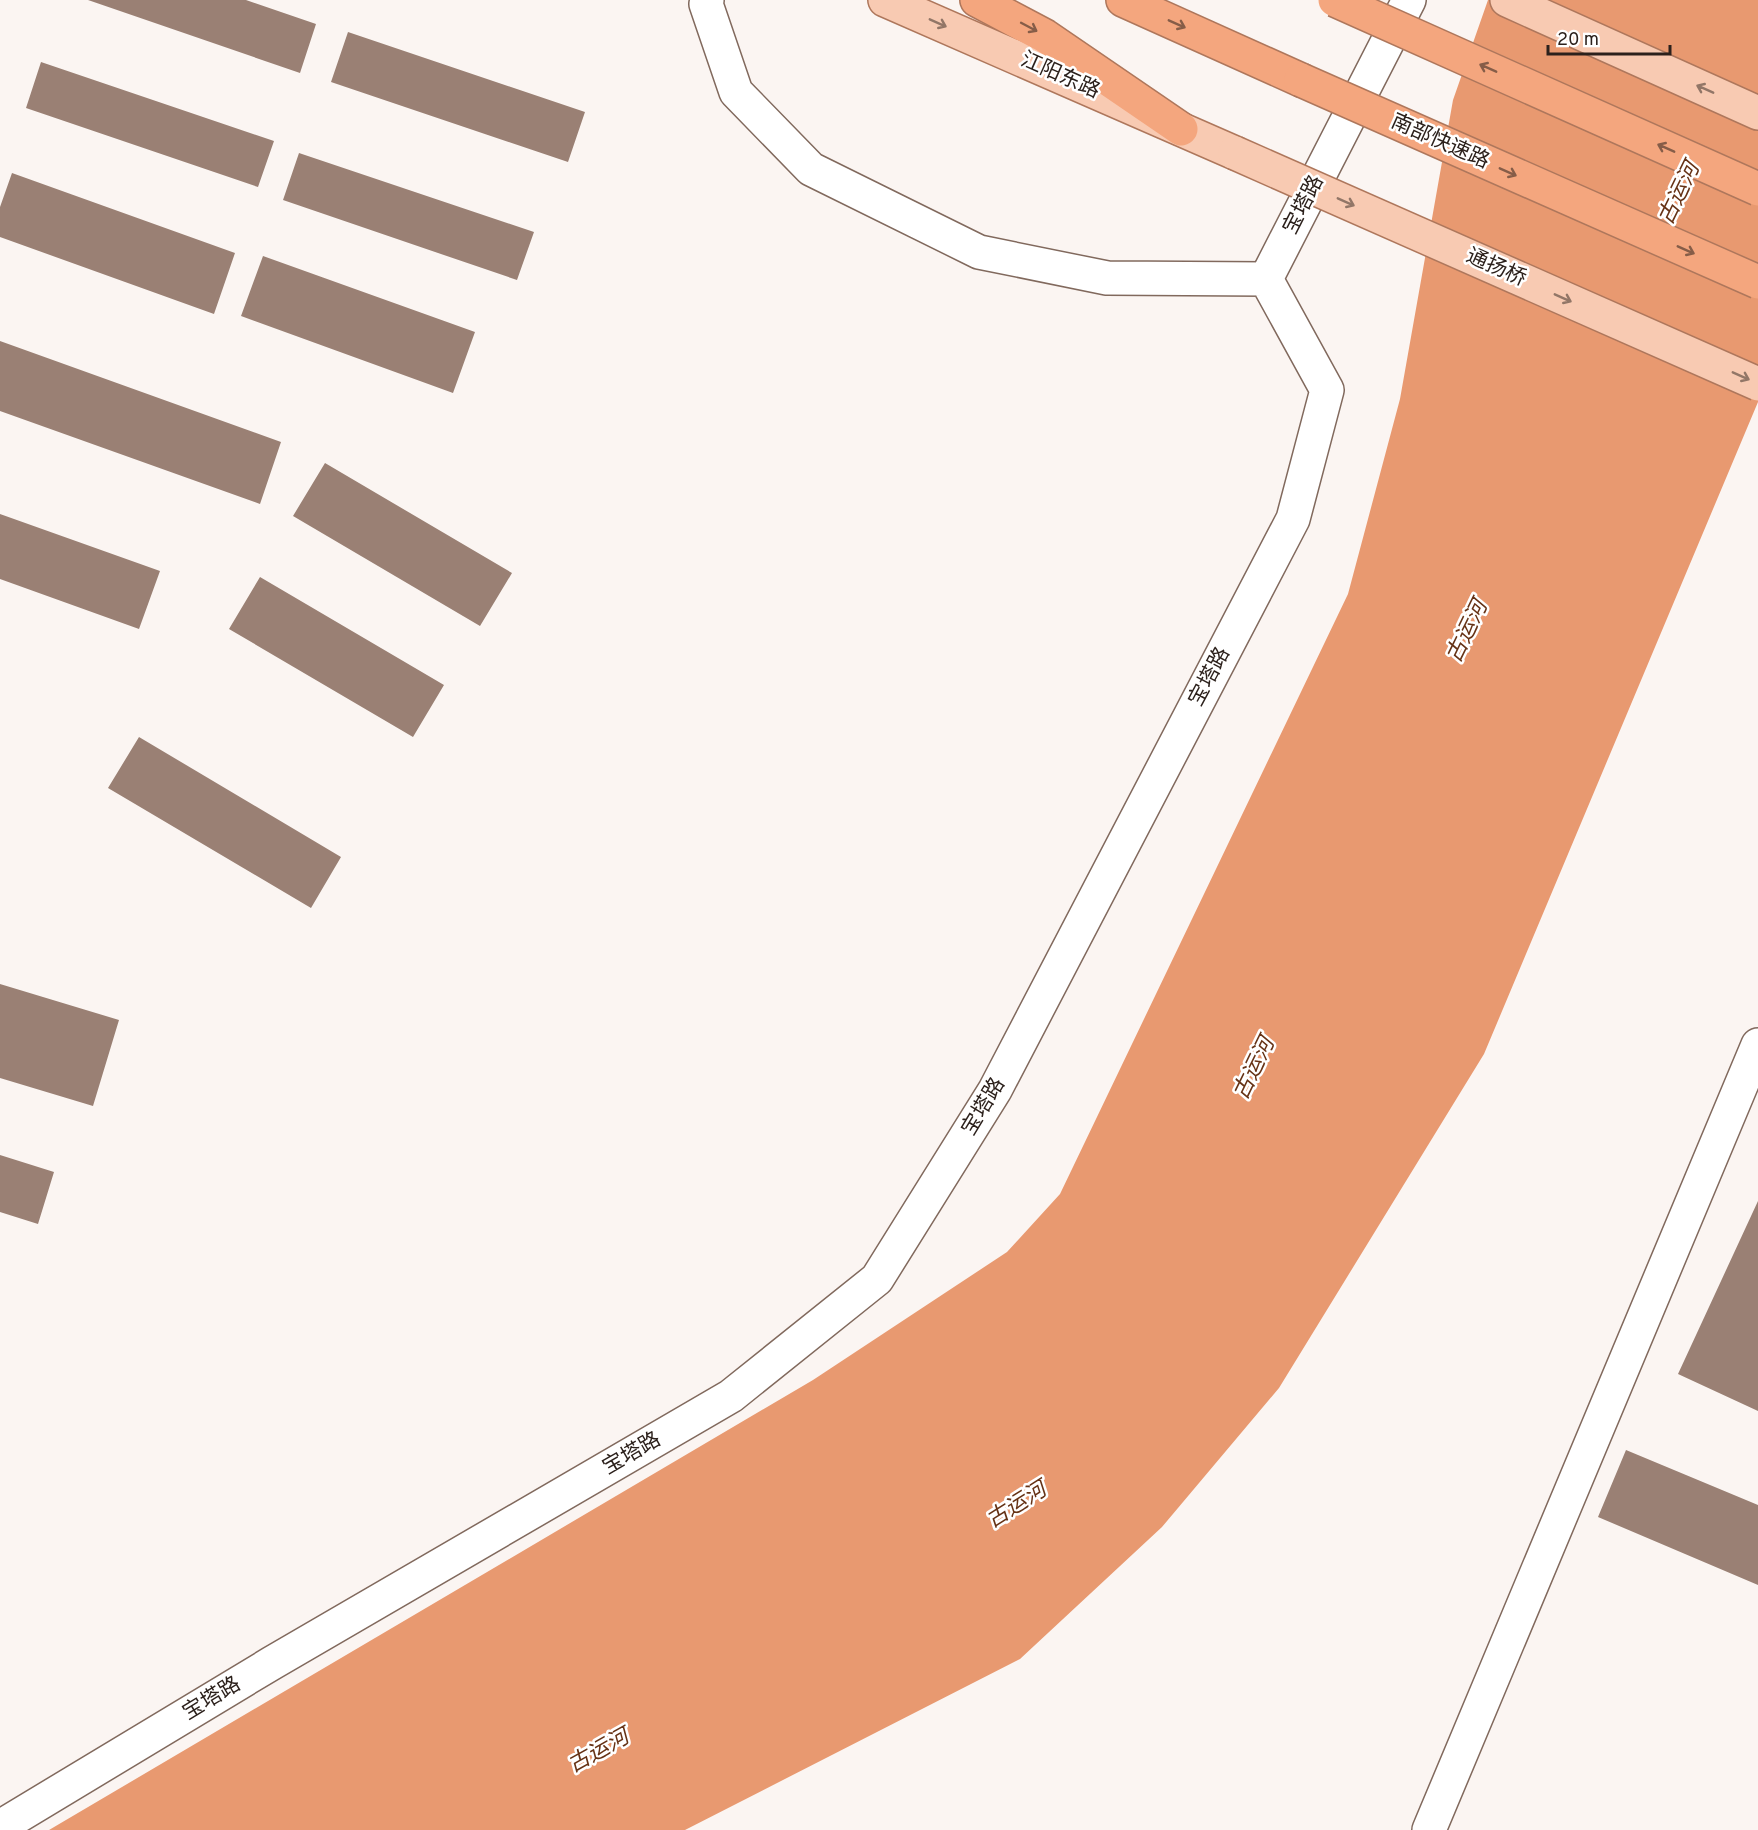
<svg xmlns="http://www.w3.org/2000/svg" width="1758" height="1830" font-family="Overpass,'Noto Sans SC',sans-serif">
	<style>
		.water { fill: #e89970 }
		.building { fill: #9a8074 }
		.lines { fill: none; stroke-linecap: round; stroke-linejoin: round }
		.minor-casing { stroke: #81695d; stroke-width: 36 }
		.major-casing { stroke: #ae775c; stroke-width: 36 }
		.highway-casing { stroke: #ae775c; stroke-width: 36 }
		.minor { stroke: #fff; stroke-width: 33 }
		.major { stroke: #f8cab2; stroke-width: 33 }
		.highway { stroke: #f4a67e; stroke-width: 33 }
		.major-bridge-casing { stroke: #ae775c; stroke-width: 36; stroke-linecap: butt }
		.highway-bridge-casing { stroke: #ae775c; stroke-width: 36; stroke-linecap: butt }
		.major-bridge { stroke: #f8cab2; stroke-width: 33 }
		.highway-bridge { stroke: #f4a67e; stroke-width: 33 }
		.oneway { stroke: #927667 }
		.oneway2 { stroke: #865d48 }
		.labels { text-anchor: middle; dominant-baseline: central; stroke-width: 5; stroke-linejoin: round; paint-order: stroke }
		.street-label { font-size: 21px; fill: #2c211c; stroke: #fff }
		.water-label { font-size: 22px; font-style: italic; fill: #663215; stroke: #fff }
	</style>
	<rect width="100%" height="100%" fill="#fbf5f2"/>
	<path class="water" d="M1488 0H1758V402L1484 1054 1279 1388 1162 1527 1020 1659 685 1830H49L813 1380 1007 1252 1060 1194 1348 594 1400 399 1453 100Z"/>
	<path class="building" d="M88 0H246L316 24 300 73Z
		M348 32 585 112 568 162 331 82Z
		M41 62 274 141 258 187 26 108Z
		M299 153 534 232 517 280 283 200Z
		M12 173 235 253 214 314 0 237V207Z
		M263 256 475 332 453 393 241 316Z
		M0 341 281 442 260 504 0 411Z
		M325 463 512 573 480 626 293 516Z
		M0 514 160 571 139 629 0 579Z
		M260 577 444 685 413 737 229 629Z
		M139 737 341 857 311 908 108 788Z
		M0 984 119 1020 93 1106 0 1078Z
		M0 1155 54 1172 38 1224 0 1212Z
		M1758 1201V1411L1678 1374Z
		M1626 1450 1758 1505V1585L1598 1517Z"/>
	<g class="lines">
		<defs>
			<path id="minor" d="M707 0 706 4 736 92 811 169 979 252 1107 278 1266 279
				M0 1827 272 1663 731 1396 877 1279 995 1090 1293 519 1327 390 1266 279 1409 0
				M1429 1830 1758 1045"/>
			<path id="major" d="M885 0 1235 153
				M1507 0 1758 113"/>
			<path id="highway" d="M977 0 1045 36 1181 129
				M1123 0 1301 80"/>
		</defs>
		<use href="#minor" class="minor-casing"/>
		<use href="#major" class="major-casing"/>
		<use href="#highway" class="highway-casing"/>
		<use href="#minor" class="minor"/>
		<use href="#major" class="major"/>
		<use href="#highway" class="highway"/>
		<defs>
			<path id="major-bridge" d="M1235 153 1758 384"/>
			<path id="highway-bridge" d="M1335 0 1758 189
				M1301 80 1758 282"/>
		</defs>
		<use href="#major-bridge" class="major-bridge-casing"/>
		<use href="#highway-bridge" class="highway-bridge-casing"/>
		<use href="#major-bridge" class="major-bridge"/>
		<use href="#highway-bridge" class="highway-bridge"/>
	</g>
	<defs><path id="oneway-shaft" d="M-6 0H5M1.5-3L5.5 0L1.5 3" fill="none" stroke-width="1.6" stroke-linecap="round" stroke-linejoin="round" transform="scale(1.5)"/></defs>
	<g class="oneway">
		<use href="#oneway-shaft" transform="translate(938 23) rotate(24)"/>
		<use href="#oneway-shaft" transform="translate(1705 89) rotate(-156)"/>
		<use href="#oneway-shaft" transform="translate(1346 202) rotate(24)"/>
		<use href="#oneway-shaft" transform="translate(1563 298) rotate(24)"/>
		<use href="#oneway-shaft" transform="translate(1741 376) rotate(24)"/>
	</g>
	<g class="oneway2">
		<use href="#oneway-shaft" transform="translate(1177 24) rotate(24)"/>
		<use href="#oneway-shaft" transform="translate(1029 27) rotate(28)"/>
		<use href="#oneway-shaft" transform="translate(1488 68) rotate(-156)"/>
		<use href="#oneway-shaft" transform="translate(1666 148) rotate(-156)"/>
		<use href="#oneway-shaft" transform="translate(1508 172) rotate(24)"/>
		<use href="#oneway-shaft" transform="translate(1686 250) rotate(24)"/>
	</g>
	<g class="labels">
		<g class="street-label">
			<text transform="translate(1060 76) rotate(24)">江阳东路</text>
			<text transform="translate(1440 142) rotate(24)">南部快速路</text>
			<text transform="translate(1304 205) rotate(-63)">宝塔路</text>
			<text transform="translate(1496 268) rotate(24)">通扬桥</text>
			<text transform="translate(1210 677) rotate(-62)">宝塔路</text>
			<text transform="translate(984 1107) rotate(-59)">宝塔路</text>
			<text transform="translate(632 1454) rotate(-30)">宝塔路</text>
			<text transform="translate(212 1699) rotate(-31)">宝塔路</text>
		</g>
		<g class="water-label">
			<text transform="translate(1680 194) rotate(-64)">古运河</text>
			<text transform="translate(1468 632) rotate(-64)">古运河</text>
			<text transform="translate(1255 1069) rotate(-64)">古运河</text>
			<text transform="translate(1017 1506) rotate(-32)">古运河</text>
			<text transform="translate(599 1752) rotate(-29)">古运河</text>
		</g>
	</g>
	<path d="M1548 45v9h122v-9" fill="none" stroke="#2c211c" stroke-width="3"/>
	<text x="1557" y="45" font-size="18" fill="#2c211c" stroke="#ffffff" stroke-width="4.5" paint-order="stroke">20 m</text>
</svg>
